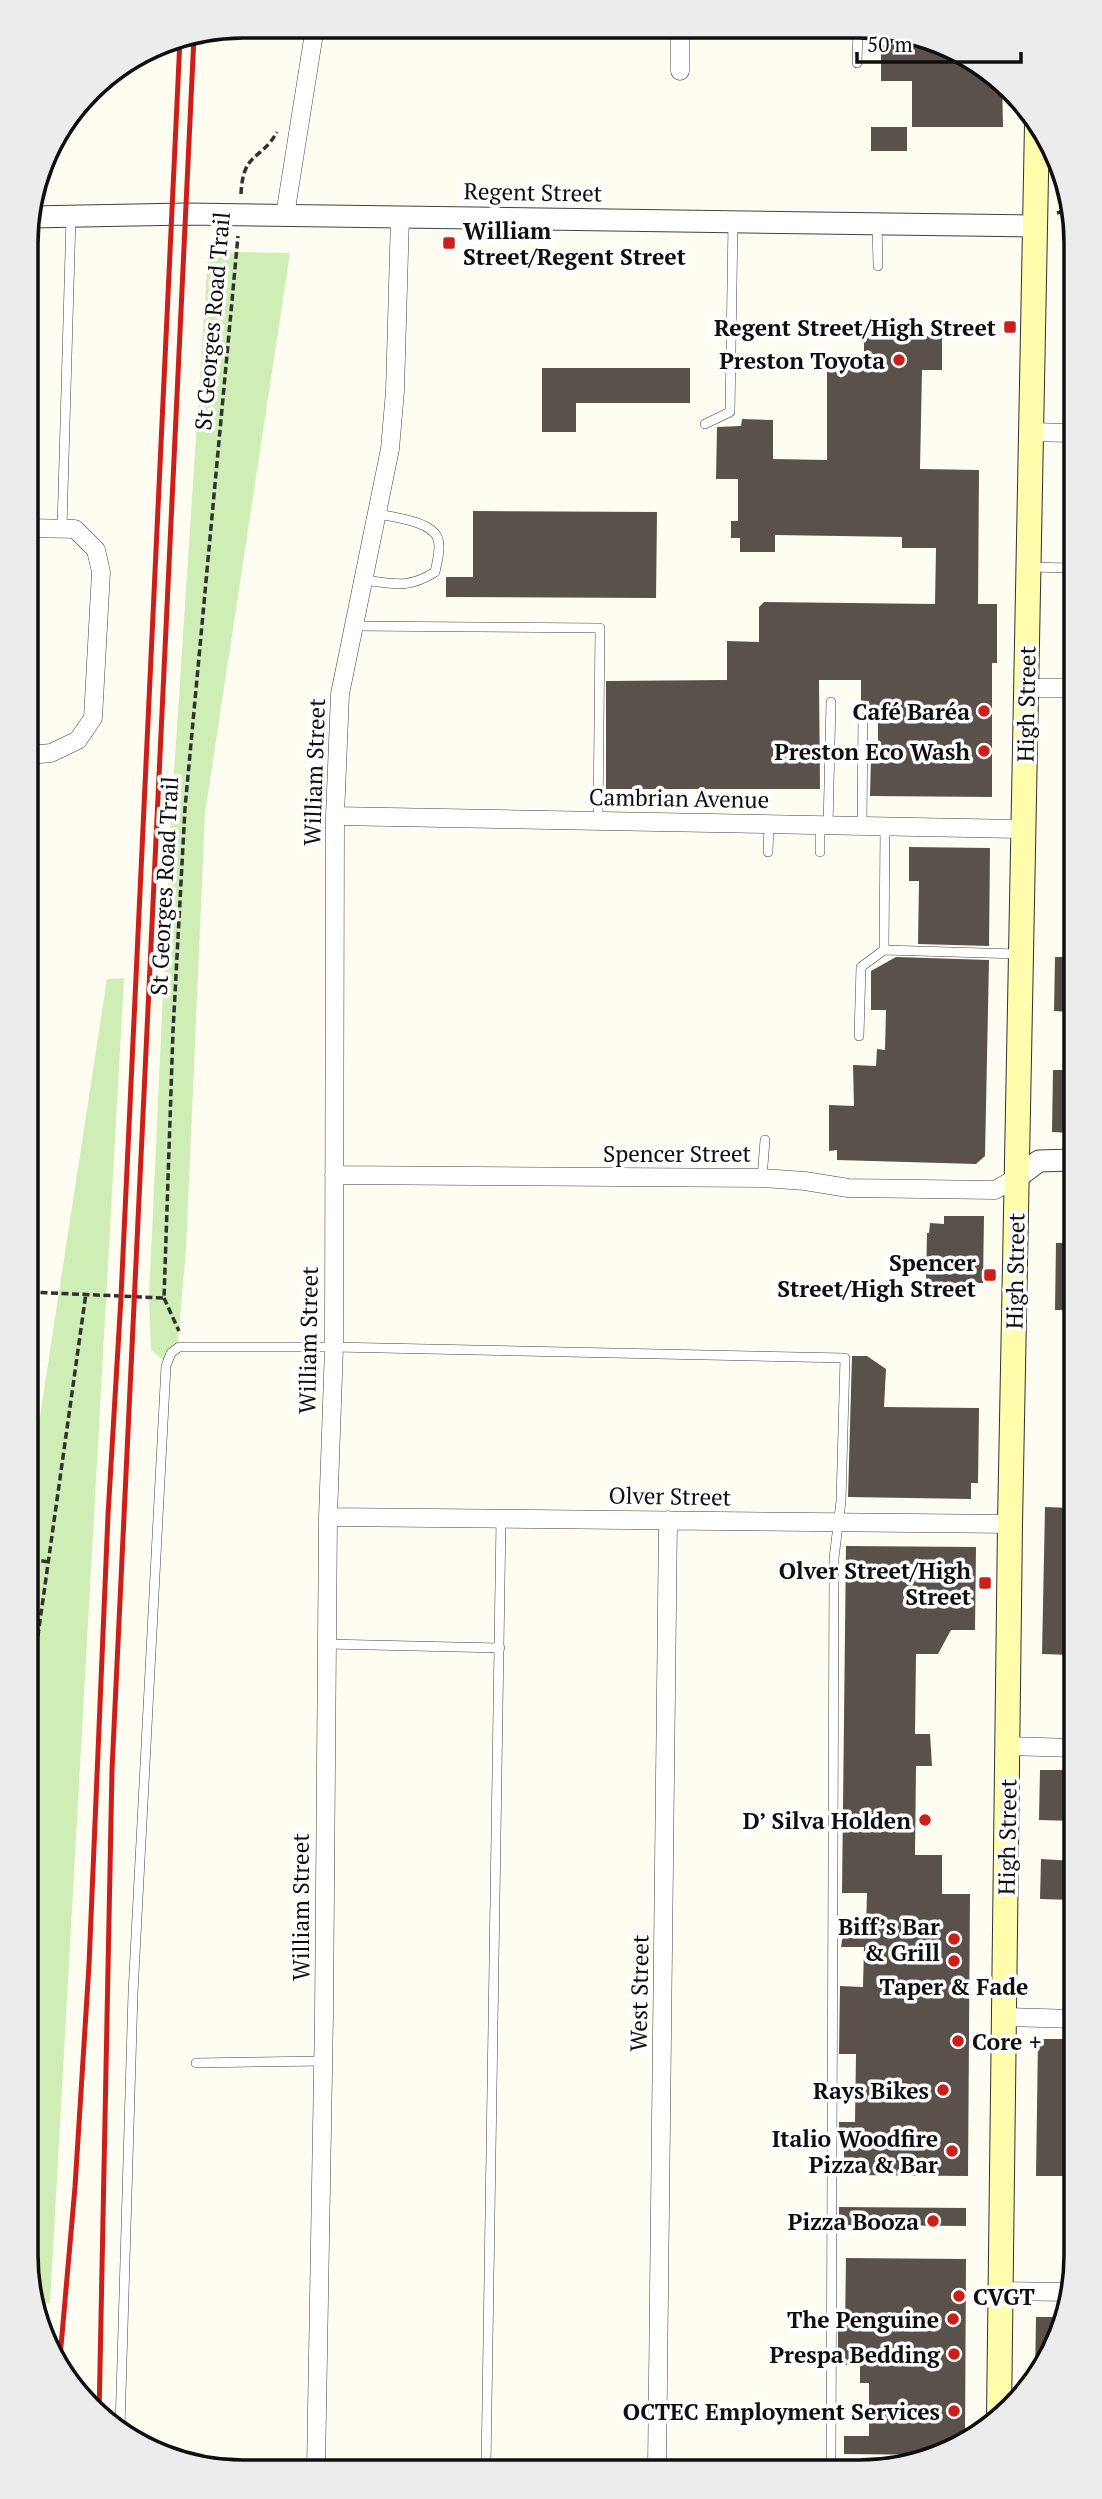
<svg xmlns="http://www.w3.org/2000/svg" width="1102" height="2499" font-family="'PT Serif',serif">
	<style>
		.green { fill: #cfeeb6 }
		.building { fill: #59514a }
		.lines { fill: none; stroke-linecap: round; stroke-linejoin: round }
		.service-casing { stroke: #424242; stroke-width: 10 }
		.minor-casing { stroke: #424242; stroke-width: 19 }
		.tertiary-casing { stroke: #424242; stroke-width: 23 }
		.secondary-casing { stroke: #313131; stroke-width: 26 }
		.path { stroke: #313131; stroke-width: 3.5; stroke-dasharray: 7 3.5; stroke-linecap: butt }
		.service { stroke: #fff; stroke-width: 9 }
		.minor { stroke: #fff; stroke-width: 18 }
		.tertiary { stroke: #fff; stroke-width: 21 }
		.secondary { stroke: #fffcac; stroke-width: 24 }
		.rail { stroke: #cc1e1a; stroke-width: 5 }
		.poi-dot { fill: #cc1e1a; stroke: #fff; stroke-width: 2.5 }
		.labels { text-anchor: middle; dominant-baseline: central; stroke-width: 7; stroke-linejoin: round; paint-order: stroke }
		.street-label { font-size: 23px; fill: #0f0f0f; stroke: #fff }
		.poi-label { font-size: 23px; font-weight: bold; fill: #0f0f0f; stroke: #fff; text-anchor: end }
		.rim { fill: none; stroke: #0f0f0f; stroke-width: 3.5 }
	</style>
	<rect width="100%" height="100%" fill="#fffdf1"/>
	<path class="green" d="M236 252 290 253 205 813 186 1249 177 1353 169 1365 151 1350 149 1298 171 818 208 255Z
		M124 978 50 2303H34L31 1475 107 979Z"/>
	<path class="building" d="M890 30H900L1002 80 1003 127H912V81H881V45L889 46Z
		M871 127H907V151H871Z
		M864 336H942V370H922L920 469 979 470 978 604H997V663H992V797L870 796 871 758H878V719H870L869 701H861V680H819L820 789H606V681L727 680V641L759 642V607L764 602 935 604 936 548H902V537L775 535V552H740V538H731V521H738V479H716L717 427 741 426 742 419 773 420V459L827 460V370H864Z
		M542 368H690V403H576V432H542Z
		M473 511 657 512 656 598 446 597V577H473Z
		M909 847 990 848 989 946 918 944 919 881H909Z
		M896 957 989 960 985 1156 976 1164 837 1160V1150L829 1151V1105L854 1106 853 1065 876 1066 877 1049 885 1050 886 1010H871V971Z
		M1055 957H1071V1012L1054 1011Z
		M1053 1070H1071V1133L1052 1132Z
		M944 1216H984L983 1283H926L927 1233H929L930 1223 944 1224Z
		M1056 1243H1072V1310H1055Z
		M852 1356H867L886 1369 884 1407 979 1408 978 1483H971V1499L848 1497Z
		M1045 1507 1073 1508V1655L1042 1654Z
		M846 1546 976 1547 975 1630H951L938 1654H916L915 1734H930L932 1766H916L915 1855H942V1894H970L968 2176 844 2175V2139H839V2122H855L856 2054H839L840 1986 863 1987 864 1947H841L844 1929H866L867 1893H842Z
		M1040 1770H1074V1821L1039 1820Z
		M1041 1859 1074 1861V1900L1040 1899Z
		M1038 2039H1074L1075 2176H1036Z
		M839 2207 966 2208V2226L839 2225Z
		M846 2258 966 2259 965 2442 938 2455 844 2454V2436H869V2383H860V2365H838V2328H845Z
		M1036 2317H1064L1059 2338 1035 2381Z"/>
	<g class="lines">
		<defs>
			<path id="service" d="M857 63 858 30
				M877 223 878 266
				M705 424 730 412 733 222
				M62 528 71 217
				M1030 567 1070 568
				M364 580C395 584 408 589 435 572 437 562 441 549 438 539 432 521 393 517 378 514
				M355 626 600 628 598 821
				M828 826 831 702
				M862 827 863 712
				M768 852 769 825
				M820 852V826
				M884 950 885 827
				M859 1036 861 967 884 950 1019 954
				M762 1178 765 1140
				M327 1644 500 1648
				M196 2063 323 2061
				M36 2317H41L40 2328
				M120 2428 133 1993 166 1366 171 1353 179 1347H334L845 1358 841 1501 834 1558 831 2466
				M486 2467 501 1520"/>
			<path id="minor" d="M680 71V29
				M285 215 315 27
				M1031 432 1069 433
				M28 528 75 529 96 550 101 572 93 718 78 740 51 753 29 755
				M1026 688H1070
				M335 816 1023 829
				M334 1175 762 1178 805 1181 848 1188 995 1190 1016 1178
				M328 1517 1010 1524
				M1008 1746 1073 1748
				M1005 2017 1074 2019
				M1001 2291 1070 2292
				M657 2466 668 1520
				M316 2468 324 2015 328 1517 334 1347 335 816 340 694 390 449 395 391 400 217"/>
			<path id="tertiary" d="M30 217 187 214 1035 226
				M1016 1178 1039 1161 1072 1160"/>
			<path id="secondary" d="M999 2418 1010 1524 1037 124"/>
		</defs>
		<use href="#service" class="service-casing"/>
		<use href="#minor" class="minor-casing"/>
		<use href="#tertiary" class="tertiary-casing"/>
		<use href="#secondary" class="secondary-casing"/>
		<path class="path" d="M241 194C243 151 260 162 277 132
			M1057 213 1068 210
			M30 1292 164 1298 173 1031 185 808 238 236
			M164 1298 179 1331
			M31 1559 49 1562
			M32 1678 86 1293
			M32 1864 37 1869 32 1901"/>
		<use href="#service" class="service"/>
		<use href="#minor" class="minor"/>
		<use href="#tertiary" class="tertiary"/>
		<use href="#secondary" class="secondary"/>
		<path class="rail" d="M59 2369 75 2187 89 1965 108 1515 121 1297 180 39
			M99 2418 112 1770 194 36"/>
	</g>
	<g class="poi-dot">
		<rect x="442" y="236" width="14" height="14" rx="3.5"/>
		<rect x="1003" y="320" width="14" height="14" rx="3.5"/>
		<circle cx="899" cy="360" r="7"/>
		<circle cx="984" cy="711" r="7"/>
		<circle cx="984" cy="751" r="7"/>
		<rect x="983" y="1268" width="14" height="14" rx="3.5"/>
		<rect x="978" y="1576" width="14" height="14" rx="3.5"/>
		<circle cx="925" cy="1820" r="7"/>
		<circle cx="954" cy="1939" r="7"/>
		<circle cx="954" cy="1961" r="7"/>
		<circle cx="958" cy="2041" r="7"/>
		<circle cx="943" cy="2090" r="7"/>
		<circle cx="952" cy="2151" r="7"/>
		<circle cx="933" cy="2221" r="7"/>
		<circle cx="959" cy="2296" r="7"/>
		<circle cx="953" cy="2319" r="7"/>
		<circle cx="954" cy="2354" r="7"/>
		<circle cx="954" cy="2411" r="7"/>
	</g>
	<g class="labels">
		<g class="street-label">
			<text transform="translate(533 192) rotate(1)">Regent Street</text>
			<text transform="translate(212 321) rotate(-85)">St Georges Road Trail</text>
			<text transform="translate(1026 704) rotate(-89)">High Street</text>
			<text transform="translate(314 772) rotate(-88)">William Street</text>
			<text transform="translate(679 798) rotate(1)">Cambrian Avenue</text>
			<text transform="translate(164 886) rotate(-87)">St Georges Road Trail</text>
			<text x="677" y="1153">Spencer Street</text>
			<text transform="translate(1015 1271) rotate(-89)">High Street</text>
			<text transform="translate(308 1340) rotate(-89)">William Street</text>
			<text transform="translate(670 1496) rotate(1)">Olver Street</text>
			<text transform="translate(1007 1837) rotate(-89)">High Street</text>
			<text transform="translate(300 1907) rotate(-90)">William Street</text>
			<text transform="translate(639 1993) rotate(-89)">West Street</text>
		</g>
		<g class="poi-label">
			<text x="463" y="230" text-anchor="start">William<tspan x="463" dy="26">Street/Regent Street</tspan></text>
			<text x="996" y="327">Regent Street/High Street</text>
			<text x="885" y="360">Preston Toyota</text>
			<text x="970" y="711">Café Baréa</text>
			<text x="970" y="751">Preston Eco Wash</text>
			<text x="976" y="1262">Spencer<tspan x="976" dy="26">Street/High Street</tspan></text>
			<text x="971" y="1570">Olver Street/High<tspan x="971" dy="26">Street</tspan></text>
			<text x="911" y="1820">D’ Silva Holden</text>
			<text x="940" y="1926">Biff’s Bar<tspan x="940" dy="26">&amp; Grill</tspan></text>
			<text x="954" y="1986" text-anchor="middle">Taper &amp; Fade</text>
			<text x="972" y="2041" text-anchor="start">Core +</text>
			<text x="929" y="2090">Rays Bikes</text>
			<text x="938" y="2138">Italio Woodfire<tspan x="938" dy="26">Pizza &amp; Bar</tspan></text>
			<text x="919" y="2221">Pizza Booza</text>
			<text x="973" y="2296" text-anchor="start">CVGT</text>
			<text x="939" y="2319">The Penguine</text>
			<text x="940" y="2354">Prespa Bedding</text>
			<text x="940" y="2411">OCTEC Employment Services</text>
		</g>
	</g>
	<path d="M0 0H1102V2499H0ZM243 38H859A205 205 0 0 1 1064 243V2255A205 205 0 0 1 859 2460H243A205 205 0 0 1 38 2255V243A205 205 0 0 1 243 38Z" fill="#ececec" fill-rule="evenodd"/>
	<path class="rim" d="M243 38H859A205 205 0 0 1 1064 243V2255A205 205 0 0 1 859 2460H243A205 205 0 0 1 38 2255V243A205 205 0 0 1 243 38Z"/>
	<path d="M857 52v10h164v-10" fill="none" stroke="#0f0f0f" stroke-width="3.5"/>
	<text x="867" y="52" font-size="21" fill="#0f0f0f" stroke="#ffffff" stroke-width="5" paint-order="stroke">50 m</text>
</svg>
